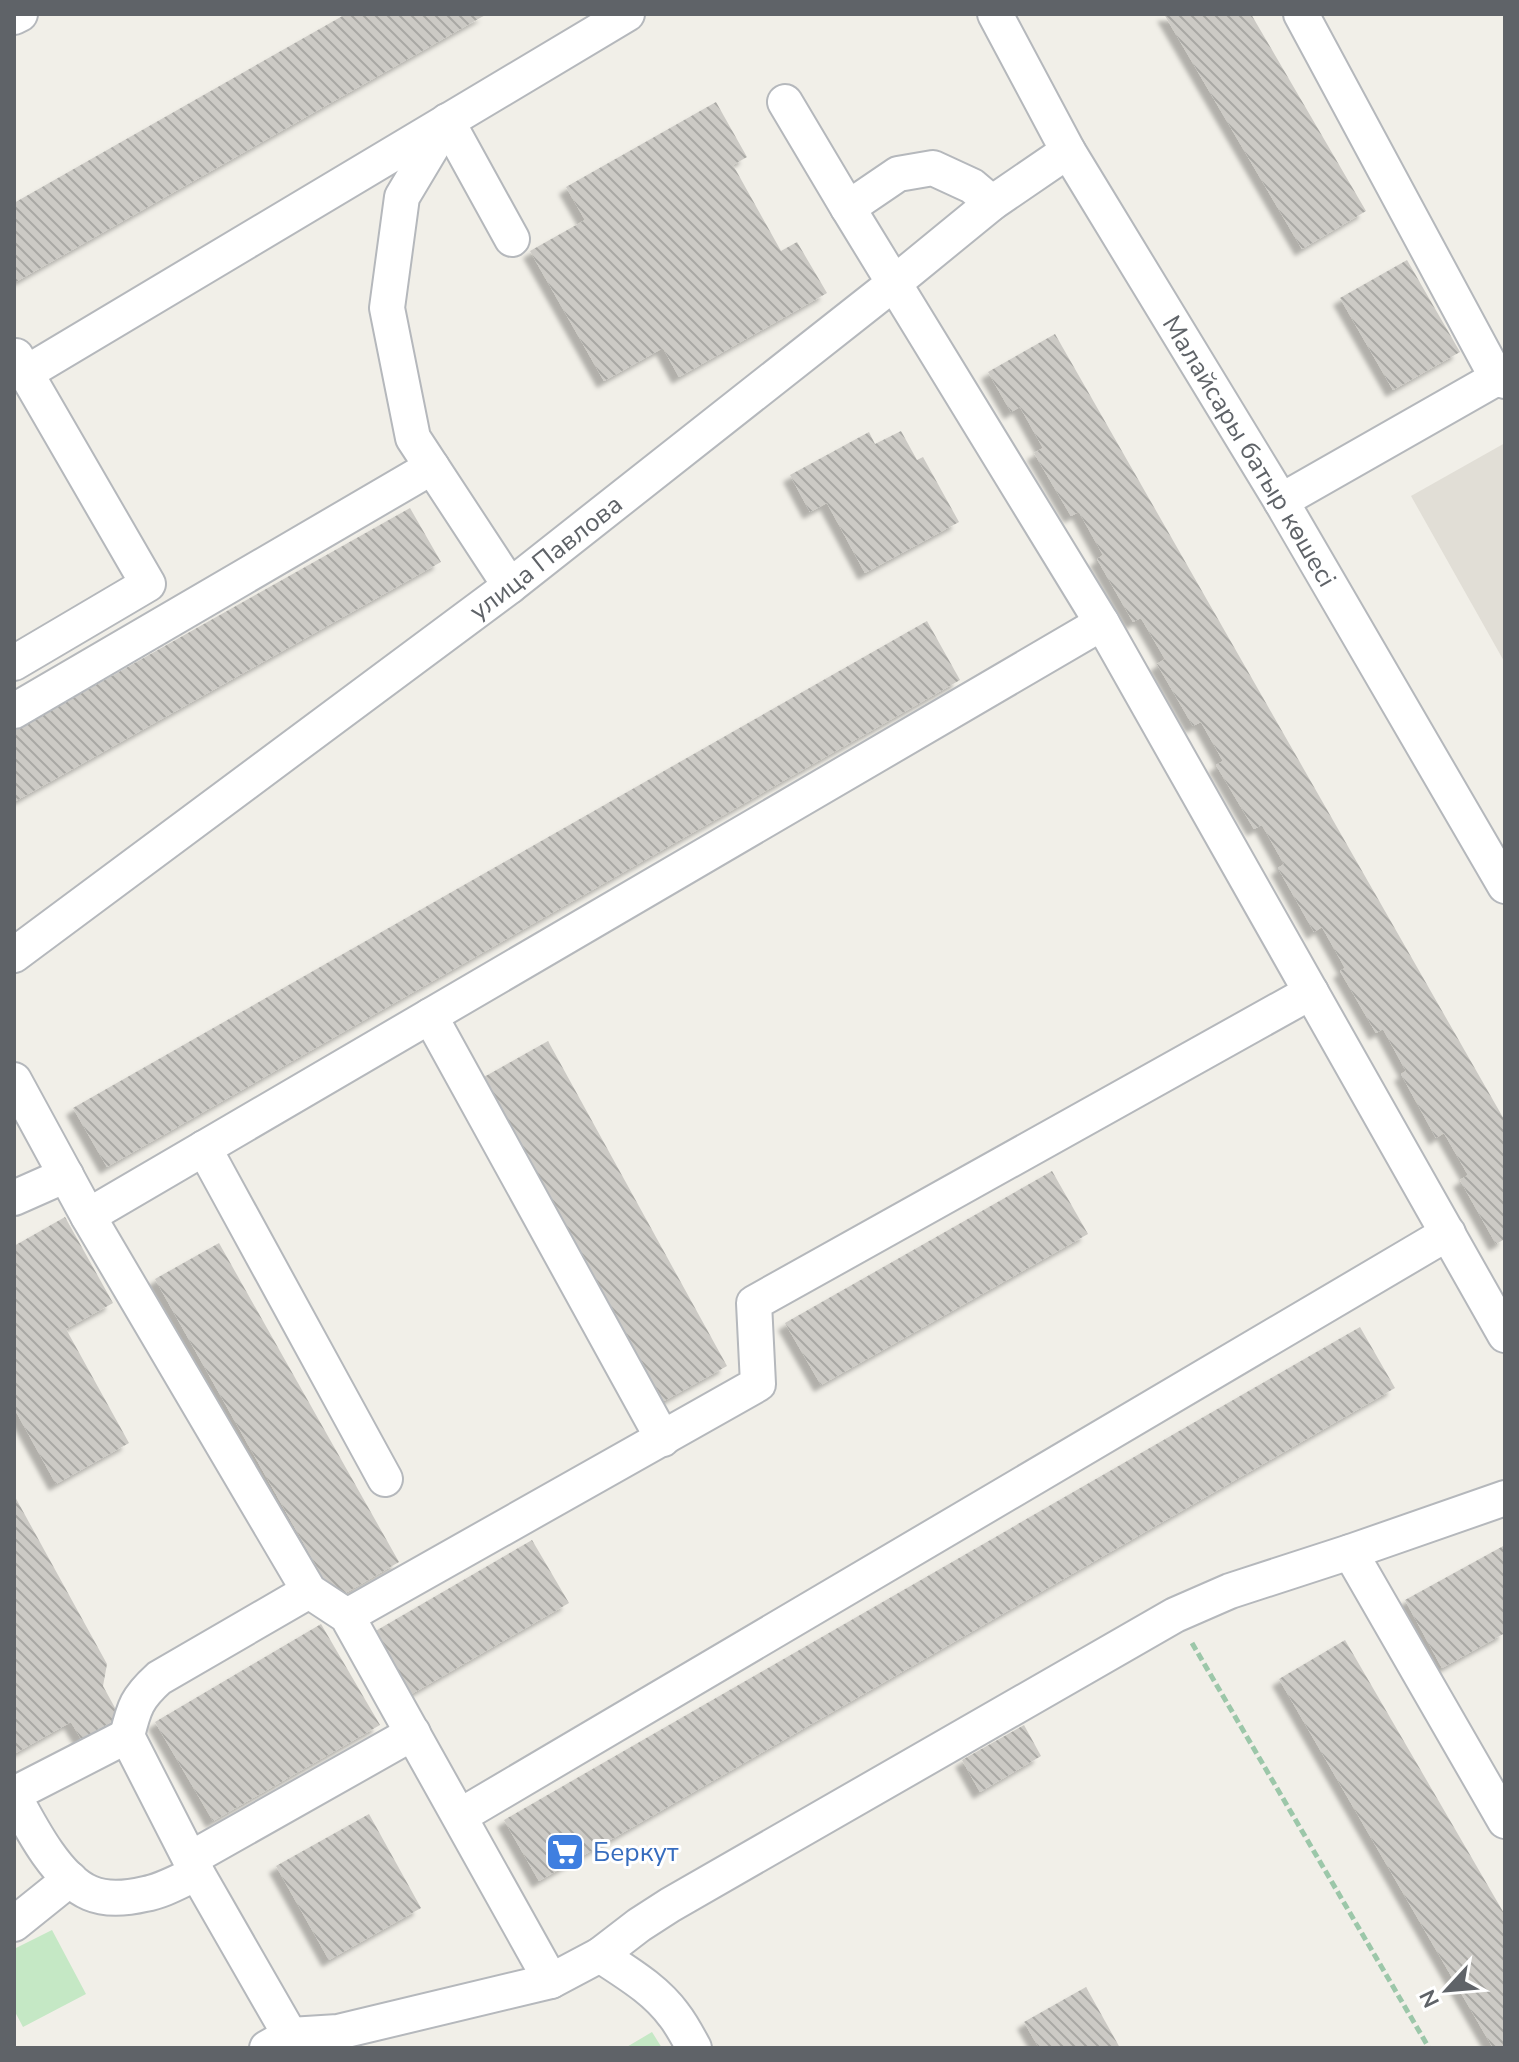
<svg xmlns="http://www.w3.org/2000/svg" width="1519" height="2062" font-family="'Nunito Sans',sans-serif">
	<style>
		.education { fill: #e1ded6 }
		.green { fill: #c5e8c5 }
		.building { fill: url(#building-back-hatch); filter: url(#shadow) }
		.lines { fill: none; stroke-linecap: round; stroke-linejoin: round }
		.minor-casing { stroke: #b5b8bc; stroke-width: 38 }
		.path { stroke: #9cc7a9; stroke-width: 5; stroke-dasharray: 8 4; stroke-linecap: butt }
		.minor { stroke: #fff; stroke-width: 34 }
		.labels { text-anchor: middle; dominant-baseline: central; stroke-width: 6; stroke-linejoin: round; paint-order: stroke }
		.street-label { font-size: 26px; fill: #5f6368; stroke: #fff }
		.shop-label { font-size: 26px; fill: #366cbe; stroke: #fff; text-anchor: start }
	</style>
	<defs>
		<pattern id="building-back-hatch" width="6" height="6" patternUnits="userSpaceOnUse" patternTransform="scale(2)"><rect width="6" height="6" fill="#cccac5"/><path d="M-1 5l2 2M0 0l6 6M5-1l2 2" fill="none" stroke="#a9a8a4"/></pattern>
		<filter id="shadow"><feDropShadow dx="-7" dy="7" stdDeviation="2" flood-color="#0004"/></filter>
	</defs>
	<rect width="100%" height="100%" fill="#f1efe8"/>
	<path class="education" d="M1505 443V663L1411 496Z"/>
	<path class="green" d="M52 1930 86 1994 23 2027 14 2010V1949Z
		M652 2032 662 2048H625Z"/>
	<path class="building" d="M346 14H487L14 283V203Z
		M1164 14H1251L1366 211 1302 249Z
		M716 102 747 157 733 165 781 251 797 242 827 293 679 377 663 348 604 381 530 251 585 220 566 187Z
		M1407 260 1460 352 1393 390 1340 298Z
		M1055 334 1505 1121V1239L1496 1244 1460 1180 1468 1175 1444 1133 1436 1138 1401 1074 1406 1071 1383 1029 1376 1033 1340 971 1345 968 1322 927 1314 932 1278 868 1284 864 1262 825 1254 829 1216 765 1223 761 1201 722 1193 726 1157 664 1165 659 1141 618 1133 622 1097 559 1103 555 1079 512 1071 516 1034 453 1043 448 1020 407 1011 412 988 372Z
		M901 431 917 460 923 457 959 522 865 573 827 503 810 512 790 475 869 432 875 444Z
		M410 508 441 562 14 802V731Z
		M927 621 960 680 107 1167 73 1108Z
		M548 1041 727 1366 664 1401 484 1077Z
		M1052 1171 1088 1234 821 1385 785 1323Z
		M65 1217 113 1303 66 1329 129 1443 56 1484 14 1408V1246Z
		M219 1243 399 1562 335 1599 155 1279Z
		M1360 1327 1395 1388 539 1881 504 1820Z
		M14 1495 107 1664 103 1686 120 1717 81 1739 71 1722 14 1754Z
		M532 1540 569 1603 403 1699 367 1636Z
		M1505 1545V1633L1442 1668 1405 1600Z
		M321 1624 380 1725 213 1821 155 1722Z
		M1345 1640 1505 1915V2048H1493L1279 1679Z
		M1024 1725 1041 1756 980 1792 962 1760Z
		M369 1814 421 1908 329 1960 276 1866Z
		M1086 1987 1120 2048H1039L1024 2022Z"/>
	<g class="lines">
		<defs>
			<g id="minor">
				<path id="s1" d="M995 14 1068 151 1281 501 1505 886"/>
				<path d="M1301 14 1497 378"/>
				<path d="M14 17 20 14"/>
				<path d="M785 102 848 208 898 174 933 168 972 186 992 203"/>
				<path d="M447 121 512 239"/>
				<path d="M445 125 402 197 387 308 413 438 510 586"/>
				<path d="M848 208 1102 623 1505 1335"/>
				<path d="M26 373 627 14"/>
				<path d="M1281 501 1497 378 1505 381"/>
				<path d="M14 663 148 584 16 356"/>
				<path d="M14 711 432 467"/>
				<path id="s2" d="M14 955 510 586 893 284 992 203 1068 151"/>
				<path d="M430 1016 663 1439"/>
				<path d="M14 1080 88 1216 309 1591 347 1616 551 1981"/>
				<path d="M204 1148 385 1479"/>
				<path d="M14 1198 66 1175"/>
				<path d="M88 1216 1102 623"/>
				<path d="M1350 1552 1505 1821"/>
				<path d="M347 1616 758 1384 754 1303 1311 992"/>
				<path d="M14 1794 127 1736"/>
				<path d="M14 1796C30 1826 57 1879 90 1893 106 1900 128 1898 145 1894 163 1891 181 1880 197 1873L290 2035"/>
				<path d="M460 1816 1448 1233"/>
				<path d="M190 1859 413 1733"/>
				<path d="M197 1873 127 1736C134 1707 137 1698 159 1678L309 1591"/>
				<path d="M14 1924 70 1879"/>
				<path d="M600 1955C627 1973 655 1989 674 2015 682 2025 688 2037 694 2048"/>
				<path d="M267 2048 290 2035 338 2032 551 1981 600 1955 639 1925 670 1905 1175 1615 1230 1591 1350 1552 1505 1498"/>
			</g>
		</defs>
		<use href="#minor" class="minor-casing"/>
		<path class="path" d="M1192 1643 1429 2048"/>
		<use href="#minor" class="minor"/>
	</g>
	<defs>
		<symbol id="supermarket-square" viewBox="-11 -11 22 22"><rect x="-9" y="-9" width="18" height="18" rx="4" fill="#3f7fe0" stroke="#fff"/><path d="M-6-5.5h2.5l.6 2H6L4.5 2H-2.5L-4.4-4H-6ZM-1.5 3.2a1.3 1.3 0 1 0 .1 0ZM3 3.2a1.3 1.3 0 1 0 .1 0Z" fill="#fff"/></symbol>
	</defs>
	<g fill-rule="evenodd">
		<use href="#supermarket-square" x="543" y="1830" width="44" height="44"/>
	</g>
	<g class="labels">
		<g class="street-label">
			<text stroke="none"><textPath href="#s1" startOffset="506">Малайсары батыр көшесі</textPath></text>
			<text stroke="none"><textPath href="#s2" startOffset="664">улица Павлова</textPath></text>
		</g>
		<g class="shop-label">
			<text x="593" y="1852">Беркут</text>
		</g>
	</g>
	<rect width="1519" height="2062" fill="none" stroke="#5f6368" stroke-width="32"/>
	<g transform="translate(1447 1990) rotate(244)" stroke="#ffffff" stroke-width="6" paint-order="stroke">
	<path d="M0-6L14 30L0 20L-14 30Z" fill="#5f6368"/>
	<text y="-12" font-size="22" font-weight="bold" text-anchor="middle" fill="#5f6368">N</text>
	</g>
</svg>
